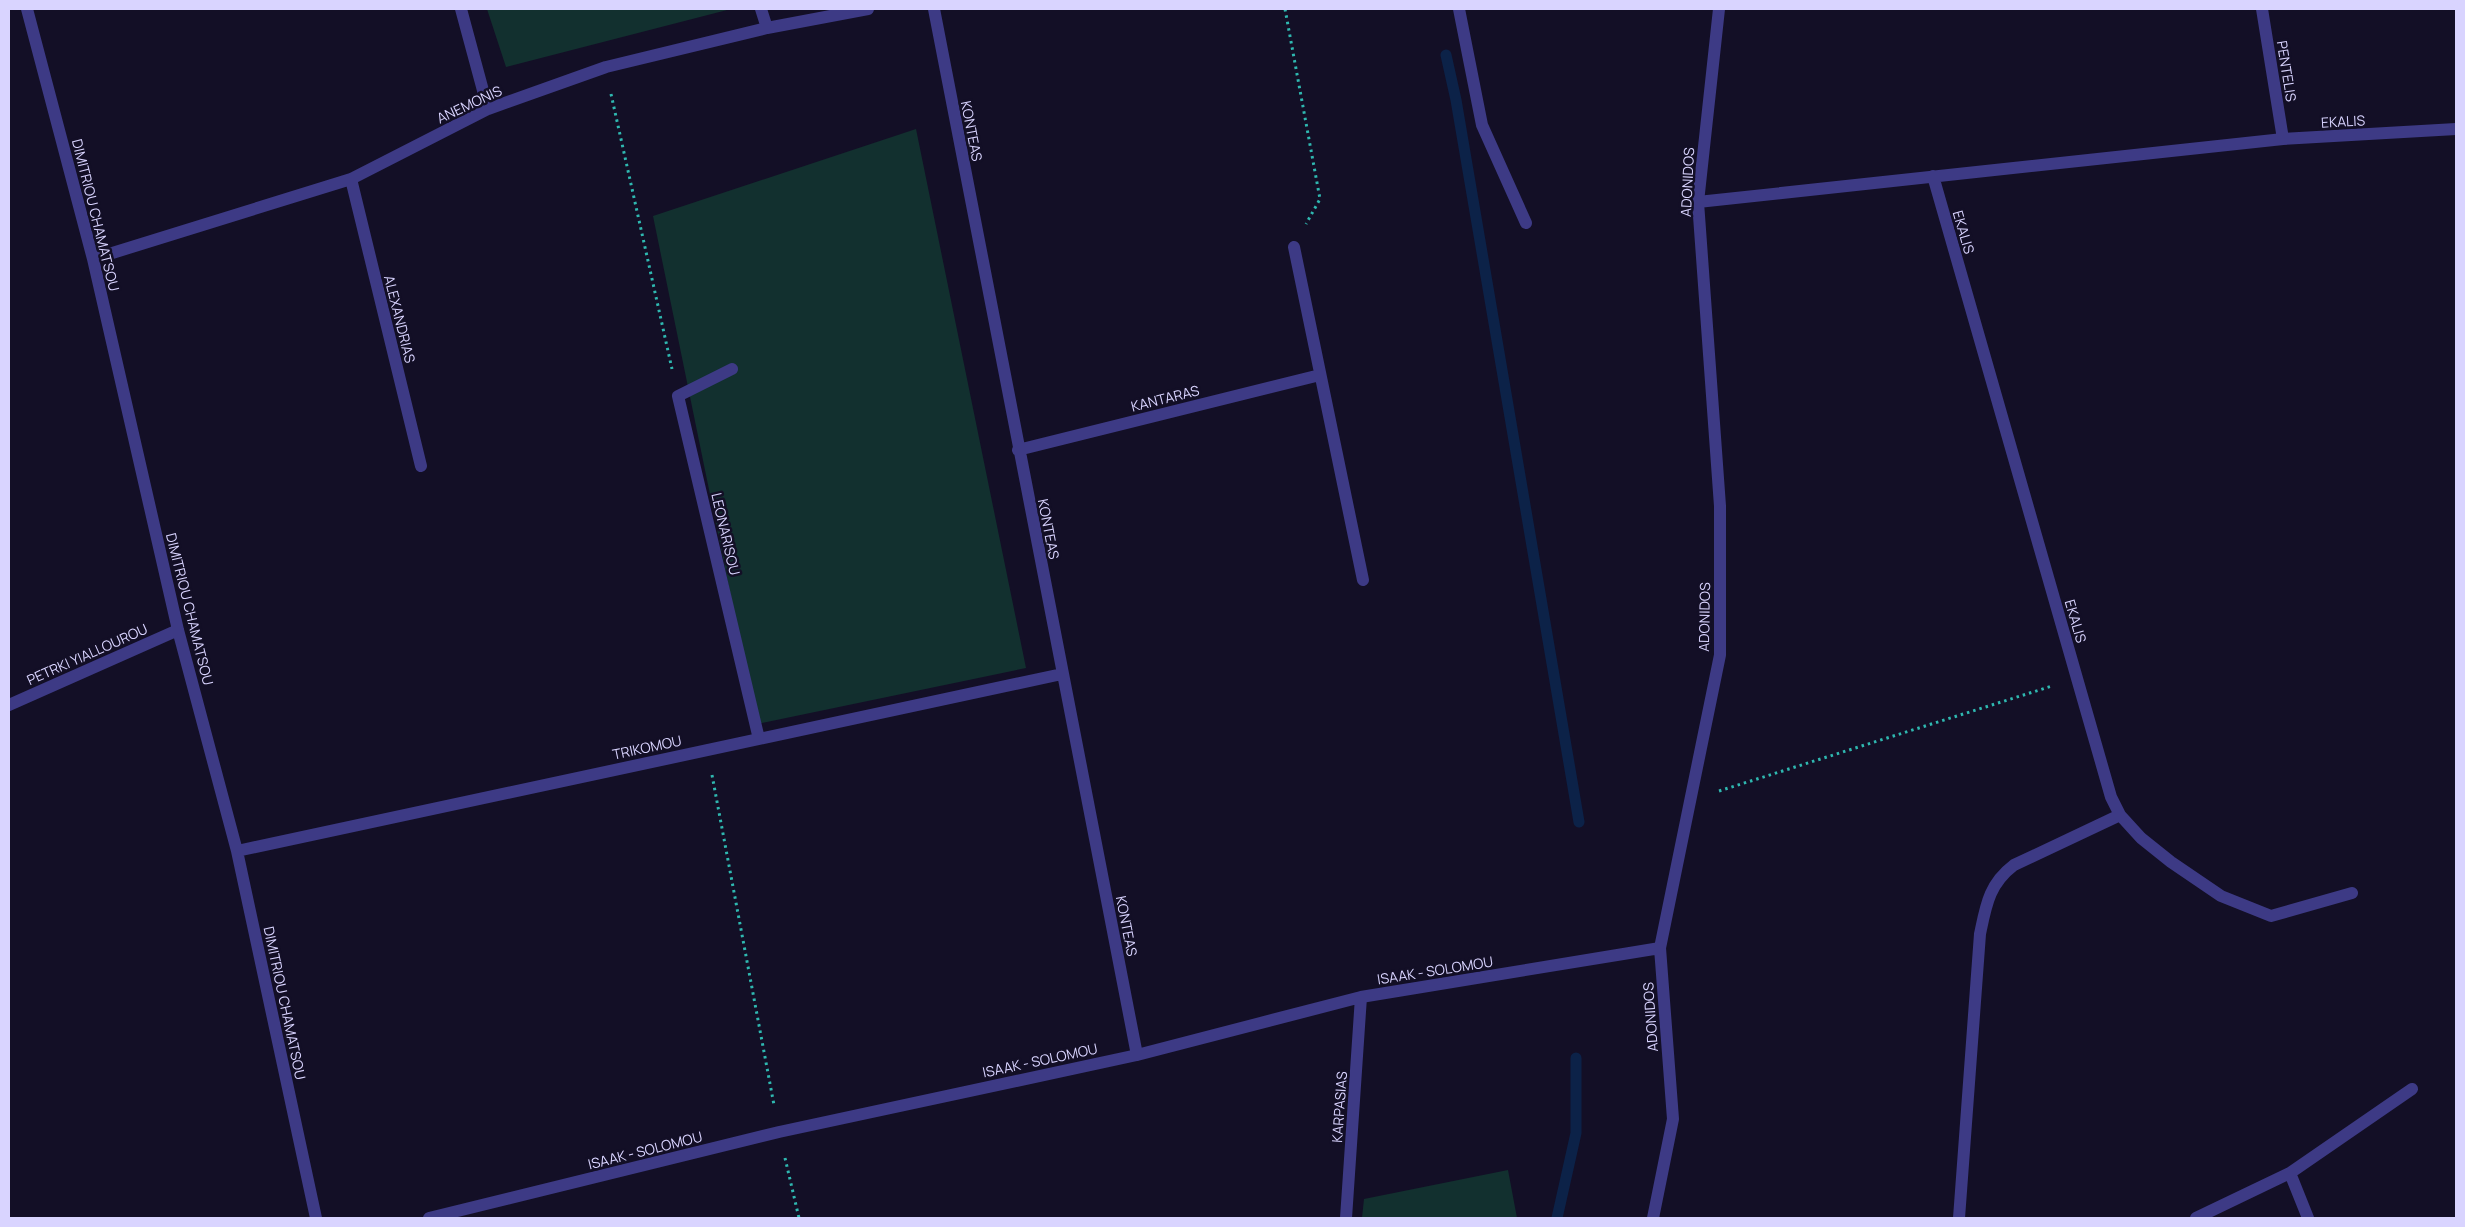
<svg xmlns="http://www.w3.org/2000/svg" width="2465" height="1227" font-family="Manrope,sans-serif">
	<style>
		.green { fill: #12302f }
		.lines { fill: none; stroke-linecap: round; stroke-linejoin: round }
		.stream { stroke: #0c2248; stroke-width: 11 }
		.path { stroke: #2fb8b0; stroke-width: 3; stroke-dasharray: 2.5 4; stroke-linecap: butt }
		.lane { stroke: #3d3a85; stroke-width: 12 }
		.street { stroke: #3d3a85; stroke-width: 12 }
		.labels { text-anchor: middle; dominant-baseline: central; stroke-width: 5; stroke-linejoin: round; paint-order: stroke }
		.street-label { font-size: 14px; fill: #d9d4ff; stroke: #130f26 }
	</style>
	<rect width="100%" height="100%" fill="#130f26"/>
	<path class="green" d="M487 9H731L506 67Z
		M916 129 1026 668 757 724 653 216Z
		M1508 1170 1517 1218H1362L1364 1199Z"/>
	<g class="lines">
		<path class="stream" d="M1446 55 1456 100 1579 822
			M1557 1218 1576 1133V1058"/>
		<path class="path" d="M1285 9 1320 199 1306 224
			M611 94 672 369
			M712 775 774 1105
			M1719 791 2052 686
			M785 1158 799 1218"/>
		<path class="lane" d="M1459 9 1482 125 1526 223"/>
		<path class="street" d="M27 9 93 259 178 630 237 851 316 1218
			M461 9 488 109
			M761 9 767 28
			M934 9 1137 1055
			M2262 9 2283 139
			M1933 176 2111 797 2120 815 2141 838 2171 862 2221 896 2271 916 2352 893
			M351 179 421 466
			M1698 202 2283 139 2456 129
			M1294 247 1363 580
			M93 259 351 179 488 109 606 67 767 28 868 9
			M732 369 678 396 759 739
			M1018 450 1320 375
			M9 705 178 630
			M237 851 1062 674
			M2290 1173 2308 1218
			M429 1218 779 1132 1137 1055 1361 997 1660 948
			M1346 1218 1361 997
			M1653 1218 1673 1119 1660 948 1720 655V506L1698 202 1719 9
			M1959 1218 1980 934C1986 905 1989 884 2014 865L2120 815
			M2196 1218 2290 1173 2412 1089"/>
	</g>
	<g class="labels">
		<g class="street-label">
			<text transform="translate(2287 71) rotate(81)">PENTELIS</text>
			<text transform="translate(469 104) rotate(-25)">ANEMONIS</text>
			<text transform="translate(2343 121) rotate(-3)">EKALIS</text>
			<text transform="translate(972 131) rotate(79)">KONTEAS</text>
			<text transform="translate(1687 182) rotate(-87)">ADONIDOS</text>
			<text transform="translate(96 215) rotate(76)">DIMITRIOU CHAMATSOU</text>
			<text transform="translate(1964 232) rotate(74)">EKALIS</text>
			<text transform="translate(400 319) rotate(76)">ALEXANDRIAS</text>
			<text transform="translate(1165 398) rotate(-14)">KANTARAS</text>
			<text transform="translate(1049 529) rotate(79)">KONTEAS</text>
			<text transform="translate(726 534) rotate(77)">LEONARISOU</text>
			<text transform="translate(190 609) rotate(76)">DIMITRIOU CHAMATSOU</text>
			<text transform="translate(1704 617) rotate(-89)">ADONIDOS</text>
			<text transform="translate(2076 621) rotate(74)">EKALIS</text>
			<text transform="translate(87 654) rotate(-24)">PETRKI YIALLOUROU</text>
			<text transform="translate(647 747) rotate(-12)">TRIKOMOU</text>
			<text transform="translate(1127 926) rotate(79)">KONTEAS</text>
			<text transform="translate(1435 970) rotate(-9)">ISAAK - SOLOMOU</text>
			<text transform="translate(285 1003) rotate(78)">DIMITRIOU CHAMATSOU</text>
			<text transform="translate(1650 1017) rotate(-94)">ADONIDOS</text>
			<text transform="translate(1040 1060) rotate(-12)">ISAAK - SOLOMOU</text>
			<text transform="translate(1339 1107) rotate(-86)">KARPASIAS</text>
			<text transform="translate(645 1150) rotate(-14)">ISAAK - SOLOMOU</text>
		</g>
	</g>
	<rect width="2465" height="1227" fill="none" stroke="#d9d4ff" stroke-width="20"/>
</svg>
